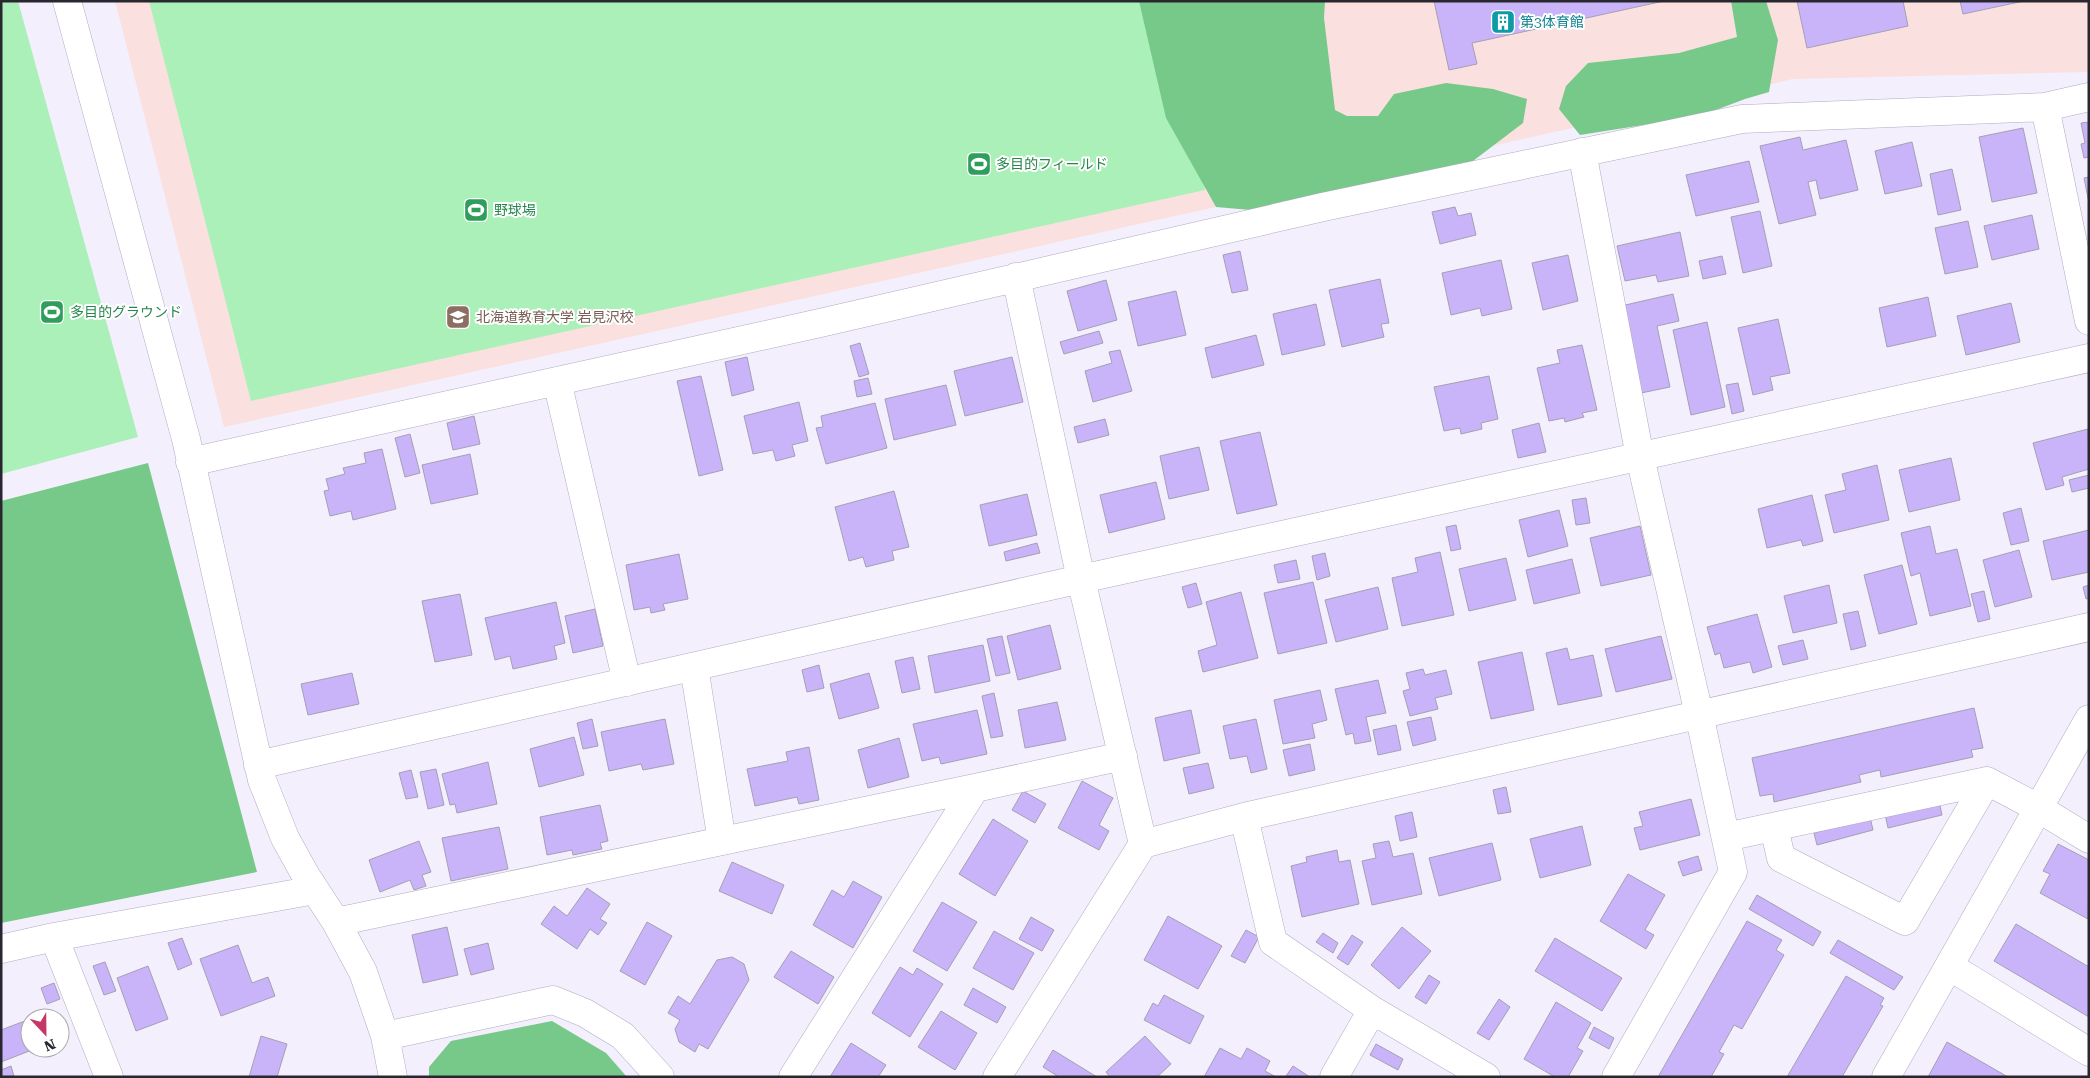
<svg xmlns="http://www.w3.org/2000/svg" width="2090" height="1078" font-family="'Roboto Serif','Noto Sans JP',serif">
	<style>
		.education { fill: #fbe0e0 }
		.green { fill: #acf0b9 }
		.forest { fill: #76c989 }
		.building { fill: #c9b4f9; stroke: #a59fb4 }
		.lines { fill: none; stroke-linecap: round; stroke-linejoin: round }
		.minor-casing { stroke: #b1abc1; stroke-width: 29 }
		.minor { stroke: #fff; stroke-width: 28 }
		.labels { text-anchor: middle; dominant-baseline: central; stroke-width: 4; stroke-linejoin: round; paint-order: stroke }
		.culture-label { font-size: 14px; fill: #0d838f; stroke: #fff; text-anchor: start }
		.leisure-label { font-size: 14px; fill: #27864d; stroke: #fff; text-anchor: start }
		.education-label { font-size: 14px; fill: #785e54; stroke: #fff; text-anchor: start }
	</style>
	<rect width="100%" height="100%" fill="#f3effd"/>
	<path class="education" d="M115 1H2089V72L1793 79 224 427Z"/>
	<path class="green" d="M1 1H18L138 437 1 474Z
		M149 1H1166L1205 190 251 401Z"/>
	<path class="forest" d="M1139 1H1325L1324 18 1335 110 1347 116H1378L1394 94 1446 83 1493 89 1527 99 1523 123 1473 161 1251 210 1216 207 1166 118Z
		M1731 1H1766L1778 40 1769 92 1745 99 1700 116 1580 135 1559 109 1566 86 1588 63 1679 53 1737 37Z
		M148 463 257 872 1 923V501Z
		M552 1021 606 1053 627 1077H429V1067L451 1041Z"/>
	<path class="building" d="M1434 1H1664L1472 43 1477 64 1449 70Z
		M1797 1H1903L1908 26 1807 48Z
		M1960 1H2024L1963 14Z
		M2089 122V157L2084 158 2081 144 2085 143 2081 123Z
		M2023 128 2037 193 1992 202 1979 137Z
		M1800 137 1803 150 1846 140 1858 190 1820 199 1816 180 1808 182 1816 215 1779 224 1760 146Z
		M1912 142 1922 186 1885 194 1875 151Z
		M1749 161 1759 202 1696 216 1686 175Z
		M1952 169 1961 210 1938 215 1930 174Z
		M2089 177V203L2084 178Z
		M1455 207 1458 216 1471 213 1476 235 1440 244 1432 212Z
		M1760 211 1772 266 1743 273 1731 217Z
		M2032 215 2039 249 1992 260 1984 226Z
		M1968 221 1978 267 1945 274 1935 228Z
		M1680 232 1689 276 1658 282 1656 275 1625 281 1617 246Z
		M1240 251 1248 290 1232 293 1223 255Z
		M1568 255 1578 301 1543 310 1532 263Z
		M1722 256 1726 274 1703 279 1699 261Z
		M1501 260 1512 309 1482 316 1480 308 1451 315 1442 273Z
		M1380 279 1389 323 1381 324 1384 337 1342 347 1329 290Z
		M1106 280 1117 320 1078 331 1067 291Z
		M1176 291 1186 335 1138 346 1128 302Z
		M1673 294 1679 321 1657 326 1670 387 1641 393 1621 306Z
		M1928 297 1936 336 1887 347 1879 308Z
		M2011 303 2020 342 1966 355 1957 316Z
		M1316 304 1325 345 1282 355 1273 314Z
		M1778 319 1790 373 1770 377 1773 390 1753 395 1738 328Z
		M1707 322 1725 407 1691 415 1673 330Z
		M1099 331 1103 343 1064 354 1060 342Z
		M1256 335 1264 365 1212 378 1205 348Z
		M860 343 869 374 859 377 850 346Z
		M1582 345 1597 410 1582 413 1584 417 1565 422 1564 418 1549 421 1537 368 1560 363 1557 350Z
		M1120 350 1132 391 1093 402 1085 371 1112 363 1109 352Z
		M747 357 754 390 732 396 725 362Z
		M1012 357 1023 402 965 416 954 371Z
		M701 376 723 470 699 476 677 381Z
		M1489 376 1498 419 1481 423 1482 429 1461 434 1460 428 1444 431 1434 387Z
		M868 378 872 394 857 397 854 381Z
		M1738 383 1744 411 1732 414 1726 385Z
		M946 385 956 425 894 440 885 399Z
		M799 402 808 441 792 445 795 456 776 461 773 450 753 454 744 416Z
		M875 403 887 448 826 464 816 428 823 427 821 416Z
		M474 416 480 444 453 450 447 423Z
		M1105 419 1109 435 1078 443 1074 427Z
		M1539 423 1546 452 1518 458 1512 430Z
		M2088 429 2089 469 2062 477 2064 485 2046 490 2033 443Z
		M1260 432 1277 505 1237 514 1220 441Z
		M410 434 420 473 405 477 395 438Z
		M1199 447 1209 490 1169 499 1160 456Z
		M382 449 396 509 353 520 351 511 330 516 324 491 329 490 326 479 345 474 343 468 366 463 364 453Z
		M470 454 478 494 431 504 422 465Z
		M1951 458 1960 500 1909 512 1899 470Z
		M1877 465 1889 520 1834 533 1825 495 1846 490 1842 474Z
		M2089 475V488L2072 492 2069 480Z
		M1156 482 1165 519 1109 533 1100 495Z
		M894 491 909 547 892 551 894 560 866 567 863 557 849 561 835 507Z
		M1027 494 1037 535 989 546 980 505Z
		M1812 495 1823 541 1803 546 1801 540 1767 548 1758 509Z
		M1586 498 1590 523 1576 525 1572 500Z
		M2021 508 2029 541 2011 545 2003 513Z
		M1559 510 1568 546 1528 557 1519 520Z
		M1456 525 1461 549 1451 551 1446 527Z
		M1640 526 1651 575 1601 586 1590 538Z
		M1930 526 1936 554 1957 549 1971 606 1930 616 1920 573 1911 576 1901 533Z
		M2089 530V572L2052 580 2043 541Z
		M1037 543 1040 553 1006 561 1004 552Z
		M2019 550 2032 597 1995 607 1983 560Z
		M1440 552 1454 615 1402 626 1392 578 1418 572 1415 558Z
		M1325 553 1330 576 1317 580 1312 556Z
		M679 554 688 599 663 604 665 610 651 613 650 607 634 610 626 565Z
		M1506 558 1516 600 1469 611 1459 569Z
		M1572 559 1580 593 1534 604 1526 570Z
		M1296 560 1300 579 1278 583 1274 565Z
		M1902 565 1917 624 1879 634 1864 575Z
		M1313 582 1327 643 1278 654 1264 593Z
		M1196 583 1202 604 1188 608 1182 587Z
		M1829 585 1837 623 1793 633 1784 596Z
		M2089 585V598L2086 599 2083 587Z
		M1378 587 1388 629 1336 642 1325 600Z
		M1984 591 1990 619 1978 622 1971 594Z
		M1241 592 1258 658 1203 672 1198 651 1217 645 1206 602Z
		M460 594 472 655 435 662 422 601Z
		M556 602 565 643 554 646 557 659 513 669 510 656 495 660 485 618Z
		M595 609 603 646 573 653 565 616Z
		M1858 611 1866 646 1851 650 1843 614Z
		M1757 614 1772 667 1753 673 1750 662 1724 668 1720 653 1715 655 1707 627Z
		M1050 625 1061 669 1018 680 1007 636Z
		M1002 636 1010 673 996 676 987 639Z
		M1661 636 1672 679 1616 692 1605 649Z
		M1803 640 1808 659 1783 665 1778 646Z
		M983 645 990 681 935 693 928 656Z
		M1567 648 1570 660 1593 655 1602 696 1558 705 1546 653Z
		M1522 652 1534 710 1491 719 1478 662Z
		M913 657 920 689 902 693 895 661Z
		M819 665 824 688 807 692 802 670Z
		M1423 669 1425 675 1446 670 1452 694 1435 698 1438 709 1410 716 1403 691 1410 689 1406 673Z
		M352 673 359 704 308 715 301 684Z
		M869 673 879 708 839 719 830 684Z
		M1378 680 1386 713 1366 717 1371 741 1355 744 1353 733 1346 735 1335 689Z
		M1320 690 1327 720 1312 724 1315 738 1283 744 1274 700Z
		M994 693 1003 736 991 738 982 696Z
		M1057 702 1066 740 1025 748 1018 710Z
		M1974 708 1983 748 1971 750 1973 757 1881 777 1880 770 1859 775 1861 782 1774 802 1773 794 1760 796 1752 758Z
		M977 710 987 754 941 764 939 757 922 761 913 724Z
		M1191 710 1200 753 1164 761 1155 718Z
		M1431 717 1436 740 1413 746 1407 722Z
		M592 719 598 746 583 749 577 723Z
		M665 719 674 764 643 770 641 764 609 771 601 732Z
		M1256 719 1267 769 1251 773 1247 756 1230 759 1223 726Z
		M1396 725 1401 750 1378 755 1373 730Z
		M574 737 584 775 539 787 530 749Z
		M899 738 909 777 868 788 858 750Z
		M1310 744 1315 770 1289 776 1283 750Z
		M809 747 819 800 799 804 797 797 755 806 747 769 788 761 786 752Z
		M488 762 497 804 457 813 455 804 450 805 442 774Z
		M1208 763 1214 788 1189 794 1183 768Z
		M436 769 444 805 428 809 420 772Z
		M411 770 418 797 406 799 399 773Z
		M1082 781 1113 798 1099 825 1109 831 1099 850 1058 828Z
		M1506 787 1511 812 1498 814 1493 790Z
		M1023 791 1046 804 1035 823 1012 810Z
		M1691 799 1700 835 1640 850 1634 828 1643 826 1639 812Z
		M1939 801 1942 815 1888 828 1885 814Z
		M600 805 608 841 600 843 602 849 573 855 572 850 547 855 540 817Z
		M1412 812 1417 837 1400 841 1395 816Z
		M1870 817 1873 830 1817 845 1814 833Z
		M993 819 1028 841 995 896 959 874Z
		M1582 826 1591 865 1540 878 1530 839Z
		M499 827 508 869 451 881 442 838Z
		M419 841 431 872 422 875 426 886 414 890 410 880 380 892 369 860Z
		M1389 841 1393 857 1413 853 1422 894 1372 905 1362 861 1376 858 1373 844Z
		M1492 843 1501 880 1439 896 1429 858Z
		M2058 844 2089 860 2088 919 2040 893 2050 874 2043 871Z
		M1337 850 1339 862 1350 860 1359 904 1302 917 1291 866 1307 862 1306 857Z
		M1698 856 1702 870 1683 876 1678 862Z
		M732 862 784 885 772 914 719 891Z
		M1628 874 1665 895 1645 930 1654 935 1646 949 1600 921Z
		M853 881 882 897 853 948 813 925 832 890 844 897Z
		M587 888 610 904 600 919 607 923 598 935 590 929 577 949 541 924 554 906 567 916Z
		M1757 895 1821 932 1813 946 1749 909Z
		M942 902 977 922 947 971 913 951Z
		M1168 916 1222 946 1198 989 1144 960Z
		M1031 917 1054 930 1042 951 1019 939Z
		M1747 921 1782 940 1776 950 1784 955 1742 1029 1734 1025 1719 1052 1724 1054 1711 1077H1658Z
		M647 922 672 936 645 985 620 971Z
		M2016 924 2089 967V1017L1994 961Z
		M447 927 458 975 423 983 412 935Z
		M1402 927 1431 951 1399 989 1371 965Z
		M1246 930 1259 937 1245 963 1231 956Z
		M994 931 1034 953 1013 990 973 968Z
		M1323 933 1338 943 1333 953 1316 942Z
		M1352 935 1363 942 1348 965 1337 958Z
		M182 938 192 964 178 970 168 943Z
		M1555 938 1622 978 1602 1011 1535 971Z
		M1838 940 1903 977 1894 990 1830 953Z
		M488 943 494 969 471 975 464 949Z
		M238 945 252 983 268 977 275 996 221 1016 200 959Z
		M791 951 834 977 818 1004 774 977Z
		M732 957 744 964 749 980 708 1049 699 1044 695 1052 679 1042 675 1029 680 1020 668 1013 678 996 690 1004 717 960Z
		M105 962 116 991 104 995 93 966Z
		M148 966 168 1019 136 1031 117 978Z
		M900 967 913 975 917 968 943 984 910 1037 872 1013Z
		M1429 975 1440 982 1426 1004 1415 997Z
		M1846 976 1884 998 1880 1005 1883 1006 1842 1077H1787Z
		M54 983 60 999 47 1004 41 988Z
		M973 988 1006 1007 997 1023 964 1005Z
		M1164 995 1204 1016 1190 1044 1144 1020 1153 1003 1158 1006Z
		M1499 999 1510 1007 1489 1040 1477 1033Z
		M1556 1002 1591 1023 1577 1048 1583 1051 1568 1077H1555L1524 1059Z
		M941 1011 977 1033 955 1070 918 1047Z
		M30 1019V1048H37L1 1062V1030Z
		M1594 1027 1614 1038 1609 1049 1589 1038Z
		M261 1036 287 1044 277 1077H249Z
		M1145 1036 1171 1064 1157 1077H1110L1106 1072Z
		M1947 1042 2008 1077H1928Z
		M851 1043 886 1065 878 1077H830Z
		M1376 1044 1403 1059 1398 1070 1370 1055Z
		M1220 1048 1241 1059 1247 1048 1270 1061 1265 1071 1276 1077H1204Z
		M1053 1050 1097 1077H1059L1043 1067Z
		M11 1066 14 1076 1 1077V1070Z
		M1293 1066 1310 1077 1286 1076Z"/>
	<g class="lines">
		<defs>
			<path id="minor" d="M67 1 186 439 262 780 285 838 306 876 336 922 363 972 385 1036 393 1077
				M2045 107 2089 321
				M1582 152 1640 457 1699 714 1733 872 1616 1077
				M1016 277 1081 579 2089 358
				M557 381 627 682
				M190 462 820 323 1323 207 1742 119 2045 107 2089 97
				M694 667 722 841
				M258 765 1081 579 1143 844
				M1244 817 1273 942 1372 1010 1334 1077
				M1774 827 1781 858 1905 921 1987 781
				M1726 837 1987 781 2038 808 2089 839
				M336 922 975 788
				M1 949 54 937
				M1949 966 2089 1052
				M1372 1010 1486 1077
				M385 1036 553 1000 585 1013 623 1036 660 1077
				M109 1077 54 937 315 890
				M793 1077 975 788 1123 756
				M997 1077 1143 844 1244 817 2089 627
				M1886 1077 2089 719"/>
		</defs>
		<use href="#minor" class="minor-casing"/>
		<use href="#minor" class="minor"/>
	</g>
	<defs>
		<symbol id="building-square" viewBox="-11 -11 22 22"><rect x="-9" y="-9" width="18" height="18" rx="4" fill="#0f9aa8" stroke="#fff"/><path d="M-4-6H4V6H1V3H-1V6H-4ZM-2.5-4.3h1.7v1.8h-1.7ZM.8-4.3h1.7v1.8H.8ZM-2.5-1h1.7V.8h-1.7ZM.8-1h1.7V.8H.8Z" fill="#fff"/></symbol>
		<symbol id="stadium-square" viewBox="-11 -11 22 22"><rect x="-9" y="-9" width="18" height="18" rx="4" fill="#2e9e5b" stroke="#fff"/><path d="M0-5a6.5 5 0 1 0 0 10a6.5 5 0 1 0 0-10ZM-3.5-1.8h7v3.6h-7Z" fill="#fff"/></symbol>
		<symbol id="university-square" viewBox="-11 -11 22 22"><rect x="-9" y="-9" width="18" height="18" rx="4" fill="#8d6e63" stroke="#fff"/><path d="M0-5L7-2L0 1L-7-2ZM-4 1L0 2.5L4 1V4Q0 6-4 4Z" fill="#fff"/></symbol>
	</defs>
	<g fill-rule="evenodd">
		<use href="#building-square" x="1489" y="8" width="28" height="28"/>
		<use href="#stadium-square" x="965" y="150" width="28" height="28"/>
		<use href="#stadium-square" x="462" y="196" width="28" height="28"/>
		<use href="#stadium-square" x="38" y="298" width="28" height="28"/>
		<use href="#university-square" x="444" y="303" width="28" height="28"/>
	</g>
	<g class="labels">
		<g class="culture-label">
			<text x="1520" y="22">第3体育館</text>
		</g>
		<g class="leisure-label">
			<text x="996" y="164">多目的フィールド</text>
			<text x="494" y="210">野球場</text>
			<text x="70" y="312">多目的グラウンド</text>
		</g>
		<g class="education-label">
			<text x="476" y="317">北海道教育大学 岩見沢校</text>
		</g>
	</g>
	<rect width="2090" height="1078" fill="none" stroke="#28262e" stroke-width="5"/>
	<g transform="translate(45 1033) rotate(158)"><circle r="24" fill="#ffffff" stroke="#a9a8ab"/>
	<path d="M0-4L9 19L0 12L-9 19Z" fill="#c53866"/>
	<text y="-8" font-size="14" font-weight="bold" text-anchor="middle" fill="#28262e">N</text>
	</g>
</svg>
